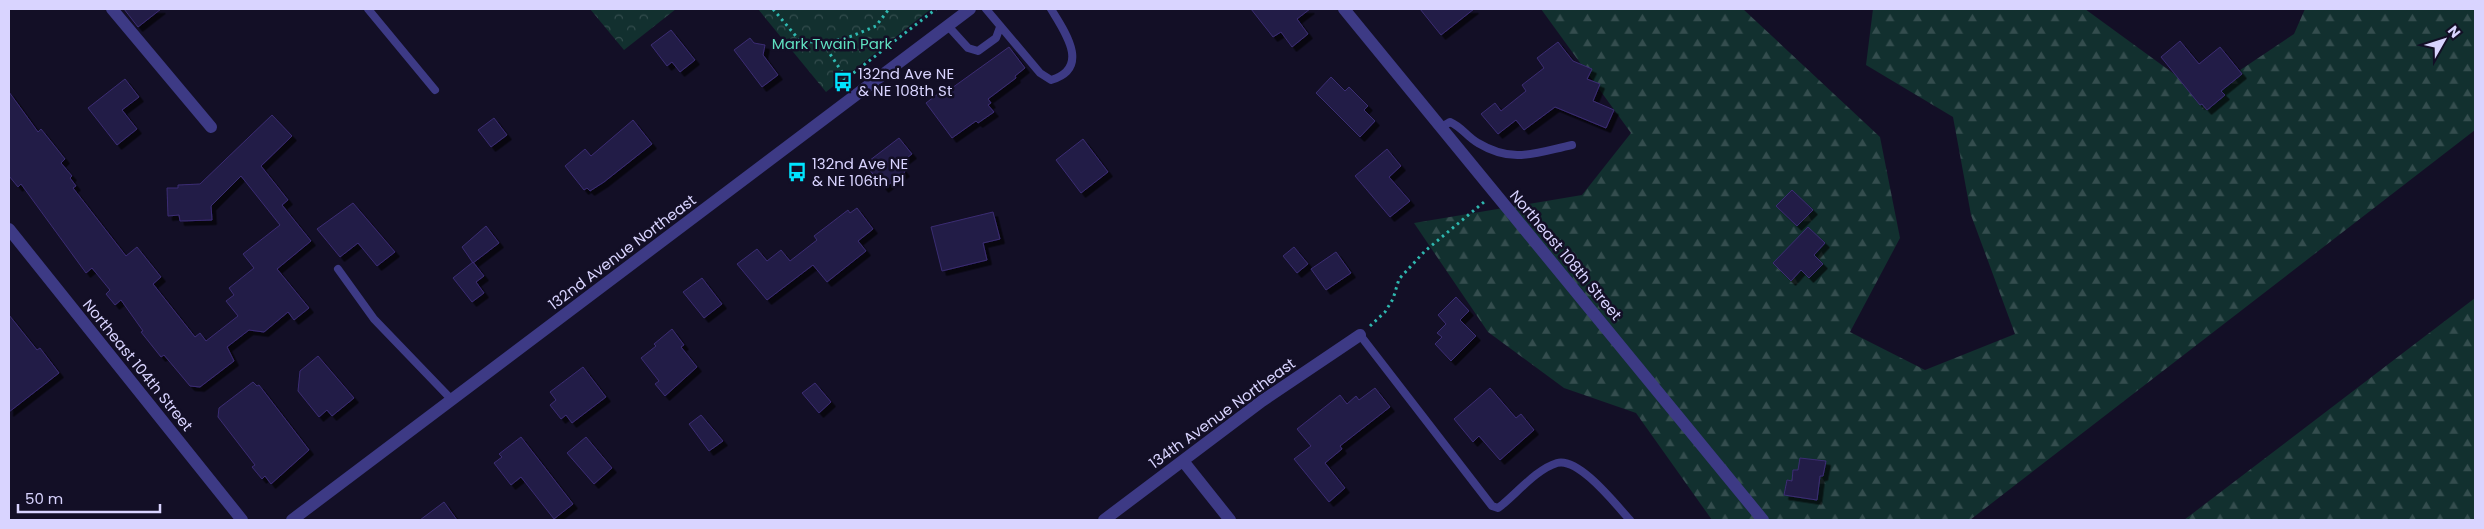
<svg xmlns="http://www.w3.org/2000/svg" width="2484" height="529" font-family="Poppins,sans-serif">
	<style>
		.forest { fill: url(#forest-firs) }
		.park { fill: url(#park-crowns) }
		.building { fill: #241b47; stroke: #3b2d73; filter: url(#shadow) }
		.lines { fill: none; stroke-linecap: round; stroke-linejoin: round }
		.path { stroke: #2fb8b0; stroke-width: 3; stroke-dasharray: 2.5 4; stroke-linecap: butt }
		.service { stroke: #3d3a85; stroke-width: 8 }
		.minor { stroke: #3d3a85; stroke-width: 12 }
		.tertiary { stroke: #3d3a85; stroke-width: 12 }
		.labels { text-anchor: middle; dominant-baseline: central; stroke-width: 5; stroke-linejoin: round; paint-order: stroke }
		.park-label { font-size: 15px; fill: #5fe0c0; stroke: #130f26 }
		.poi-label { font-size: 15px; fill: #d9d4ff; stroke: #130f26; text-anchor: start }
		.street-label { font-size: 15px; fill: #d9d4ff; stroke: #130f26 }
	</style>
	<defs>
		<pattern id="forest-firs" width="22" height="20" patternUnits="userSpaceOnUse" patternTransform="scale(1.25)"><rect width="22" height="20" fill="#12302f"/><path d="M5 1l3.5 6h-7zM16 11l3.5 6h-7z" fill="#344d4e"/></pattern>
		<pattern id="park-crowns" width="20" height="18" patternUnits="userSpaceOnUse" patternTransform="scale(1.25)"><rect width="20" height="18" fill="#12302f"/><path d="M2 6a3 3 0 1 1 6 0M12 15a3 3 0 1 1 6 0" fill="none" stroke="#344d4e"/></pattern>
		<filter id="shadow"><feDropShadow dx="4.5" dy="4.5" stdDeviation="0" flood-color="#0009"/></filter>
	</defs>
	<rect width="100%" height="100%" fill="#130f26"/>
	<path class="forest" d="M1541 9H1743L1880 137 1900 238 1850 332 1925 370 2015 334 1971 215 1953 117 1866 65 1873 9H2085L2203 95 2294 34 2305 9H2475V130L1970 520H1712L1636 413 1564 388 1488 332 1414 223 1582 195 1631 133Z
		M2475 298V520H2184Z"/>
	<path class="park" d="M590 9H676L624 50Z
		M758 9H931L826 92Z"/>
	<path class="building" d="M124 9H161L138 27Z
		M1251 9H1310L1297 19 1308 34 1292 47 1281 32 1273 37Z
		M1420 9H1474L1441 35Z
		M671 30 695 60 680 72 672 62 667 66 651 45Z
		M750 38 754 43 765 45 763 55 778 75 762 87 734 50Z
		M2180 41 2199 64 2220 47 2242 74 2221 91 2225 95 2207 110 2202 104 2200 105 2161 57Z
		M1558 42 1573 61 1592 69 1587 79 1600 84 1593 101 1614 110 1606 128 1555 107 1524 130 1516 120 1498 134 1481 114 1495 103 1501 111 1526 91 1522 85 1544 68 1537 58Z
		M1009 47 1025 68 1015 76 1016 78 988 99 991 103 988 105 994 112 978 123 976 121 952 138 926 103 943 90 945 93Z
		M1331 77 1345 91 1349 87 1368 106 1364 110 1375 121 1360 137 1316 93Z
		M125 79 139 97 122 110 137 129 117 145 88 108Z
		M9 92 38 132 41 129 65 159 61 163 72 176 70 178 76 186 73 188 126 256 137 247 161 277 153 284 195 337 200 333 206 341 238 316 226 301 234 295 229 288 254 268 243 254 280 225 241 176 211 206 212 220 180 221 179 215 168 216 167 188H178V185L200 184 272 115 292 136 261 166 288 200 282 205 311 241 277 269 309 308 294 320 288 312 264 332 249 330 227 347 234 361 200 387 190 386 164 355 161 357 141 332 143 331 121 300 115 305 106 294 110 290 92 268 86 273 21 184 18 187 9 176Z
		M494 118 507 135 491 147 478 130Z
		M633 120 652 144 604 182 590 191 587 188 584 190 565 166 585 149 591 156Z
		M899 138 912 154 899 164 905 172 884 188 865 164Z
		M1083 139 1108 172 1081 193 1056 160Z
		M1387 149 1401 166 1389 177 1410 201 1390 217 1355 176Z
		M1792 190 1813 210 1797 226 1776 206Z
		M353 203 395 252 377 266 358 243 340 257 317 229Z
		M857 208 873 229 858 241 866 251 827 282 813 265 767 300 737 264 757 249 767 261 781 250 790 261 817 240 814 236 848 210 850 213Z
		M993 212 1000 239 983 243 987 260 942 271 931 227Z
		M486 226 499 243 473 263 462 247Z
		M1808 227 1825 243 1814 255 1823 264 1809 278 1801 270 1791 281 1773 263Z
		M1294 247 1308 264 1297 273 1283 256Z
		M1336 252 1351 273 1326 290 1311 269Z
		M473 262 484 276 476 282 484 293 472 302 453 278Z
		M702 278 722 304 704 318 683 292Z
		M1456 297 1469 311 1460 320 1476 336 1451 361 1435 344 1442 337 1437 333 1446 324 1438 315Z
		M9 315 37 350 40 348 59 373 9 412Z
		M672 329 684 345 681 347 697 367 665 396 655 384 659 381 641 358 656 346 654 344Z
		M318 356 354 398 332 416 327 410 319 417 298 391 300 371Z
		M583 367 606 397 572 423 566 415 561 419 550 405 556 400 550 392Z
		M253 382 257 386 259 385 309 450 271 484 265 476 262 479 252 467 255 465 218 417 219 408Z
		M815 383 831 402 819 413 802 393Z
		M1375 388 1390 407 1340 446 1342 449 1325 463 1345 488 1329 502 1294 459 1311 446 1297 429 1340 395 1347 404 1356 396 1359 400Z
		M1490 388 1516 418 1521 414 1534 430 1500 460 1479 436 1473 442 1454 419Z
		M701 415 723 441 709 451 689 424Z
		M521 437 573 504 554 519 521 477 511 485 494 463 502 457 499 454Z
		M586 437 612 468 594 484 567 453Z
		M1800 458 1826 461 1823 476H1820L1817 500 1784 495 1787 480 1792 481 1793 470H1798Z
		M444 502 457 520H420Z"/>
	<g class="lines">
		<path class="path" d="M773 9 800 41 826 43
			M846 78 828 51 826 43 852 36 876 26 889 9
			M838 85 936 9
			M1370 326 1385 312 1393 299 1399 279 1425 251 1484 202"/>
		<path class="service" d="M368 9 435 90
			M986 9 1040 73 1051 80C1091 68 1065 32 1051 9
			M948 26 968 48 978 51 996 38 1000 27
			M1440 128 1450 122C1462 127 1467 137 1478 143 1513 164 1535 153 1572 145
			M338 269 374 319 452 400
			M1360 335 1492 506 1498 508 1502 505C1518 492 1537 469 1557 463 1579 457 1616 505 1630 520"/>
		<path class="minor" d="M112 9 211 127
			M1344 9 1763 520
			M9 229 242 520
			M1183 461 1230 520
			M1104 520 1262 401 1360 335"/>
		<path class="tertiary" d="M292 520 970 9"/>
	</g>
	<defs>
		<symbol id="bus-bare" viewBox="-9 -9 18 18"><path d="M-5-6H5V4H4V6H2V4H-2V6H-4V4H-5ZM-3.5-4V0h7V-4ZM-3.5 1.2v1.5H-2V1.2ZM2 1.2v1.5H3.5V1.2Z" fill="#00e5ff" stroke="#130f26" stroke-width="2.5" paint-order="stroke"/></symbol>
	</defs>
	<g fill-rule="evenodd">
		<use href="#bus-bare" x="829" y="68" width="28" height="28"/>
		<use href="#bus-bare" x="783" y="158" width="28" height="28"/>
	</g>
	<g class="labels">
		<g class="park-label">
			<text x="832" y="43">Mark Twain Park</text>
		</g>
		<g class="poi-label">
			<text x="858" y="73">132nd Ave NE<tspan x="858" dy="17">&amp; NE 108th St</tspan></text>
			<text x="812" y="163">132nd Ave NE<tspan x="812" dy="17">&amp; NE 106th Pl</tspan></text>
		</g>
		<g class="street-label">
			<text transform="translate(622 252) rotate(-37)">132nd Avenue Northeast</text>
			<text transform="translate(1566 255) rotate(50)">Northeast 108th Street</text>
			<text transform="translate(138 365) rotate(51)">Northeast 104th Street</text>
			<text transform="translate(1222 413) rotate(-36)">134th Avenue Northeast</text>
		</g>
	</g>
	<rect width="2484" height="529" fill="none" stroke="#d9d4ff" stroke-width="20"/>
	<g transform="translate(2444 40) rotate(51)" stroke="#130f26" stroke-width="4" paint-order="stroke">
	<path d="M0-4L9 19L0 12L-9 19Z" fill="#d9d4ff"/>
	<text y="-8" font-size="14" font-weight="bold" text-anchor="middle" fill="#d9d4ff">N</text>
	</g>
	<path d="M18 504v8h142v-8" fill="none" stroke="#d9d4ff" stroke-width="2.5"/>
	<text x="25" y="504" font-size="15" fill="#d9d4ff" stroke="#130f26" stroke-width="4" paint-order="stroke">50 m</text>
</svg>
